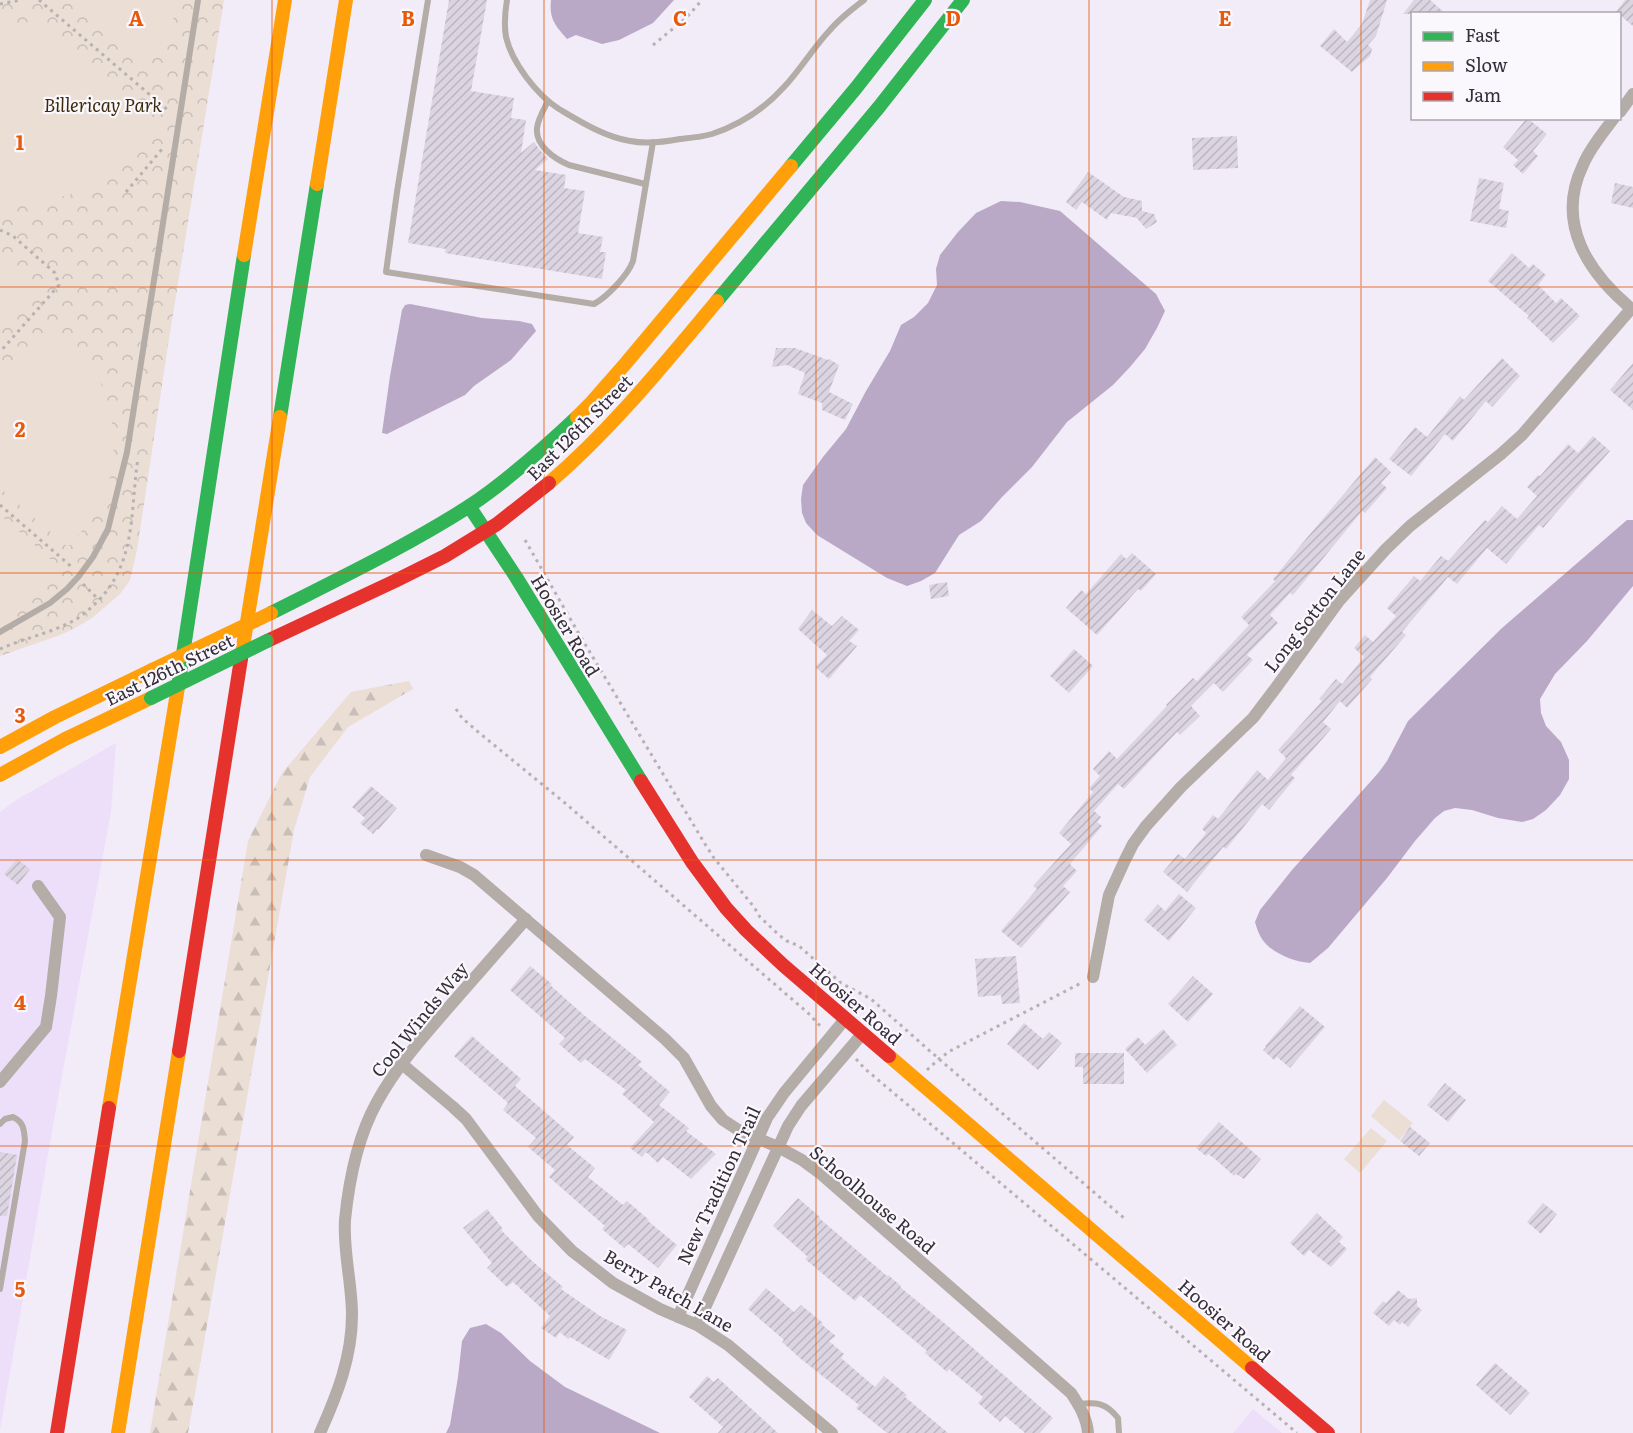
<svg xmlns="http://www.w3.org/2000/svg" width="1633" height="1433" font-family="Literata,serif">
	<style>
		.built { fill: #eddff9 }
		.forest { fill: url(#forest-firs) }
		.park { fill: url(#park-crowns) }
		.pitch { fill: #eaded5 }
		.water { fill: #b9a8c6 }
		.building { fill: url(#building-hatch) }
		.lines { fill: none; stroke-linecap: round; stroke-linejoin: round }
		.path { stroke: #b7b1b2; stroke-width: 3; stroke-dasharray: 3 4.5; stroke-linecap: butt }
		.lane { stroke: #b3aca7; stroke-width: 6 }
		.street { stroke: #b3aca7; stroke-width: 12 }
		.fast { stroke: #30b455; stroke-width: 14 }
		.slow { stroke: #ff9f0a; stroke-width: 14 }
		.jam { stroke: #e5322d; stroke-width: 14 }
		.fast-bridge { stroke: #30b455; stroke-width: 14 }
		.slow-bridge { stroke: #ff9f0a; stroke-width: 14 }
		.grid { fill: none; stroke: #e8590c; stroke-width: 1.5; stroke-opacity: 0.55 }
		.labels { text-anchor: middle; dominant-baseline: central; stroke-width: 4.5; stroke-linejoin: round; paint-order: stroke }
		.park-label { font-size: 18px; font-style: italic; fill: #3c2a0a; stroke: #faf7fd }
		.street-label { font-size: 18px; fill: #342e39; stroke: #faf7fd }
		.grid-label { font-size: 20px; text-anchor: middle; font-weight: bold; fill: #e8590c; stroke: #faf7fd; stroke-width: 4.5; stroke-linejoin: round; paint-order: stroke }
	</style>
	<defs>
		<pattern id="forest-firs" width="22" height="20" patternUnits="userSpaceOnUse" patternTransform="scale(1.5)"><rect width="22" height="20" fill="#eaded5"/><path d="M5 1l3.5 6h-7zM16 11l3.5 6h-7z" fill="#c9bfb8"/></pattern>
		<pattern id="park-crowns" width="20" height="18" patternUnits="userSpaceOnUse" patternTransform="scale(1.5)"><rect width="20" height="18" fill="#eaded5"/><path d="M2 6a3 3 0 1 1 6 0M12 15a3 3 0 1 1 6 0" fill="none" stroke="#c9bfb8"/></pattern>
		<pattern id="building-hatch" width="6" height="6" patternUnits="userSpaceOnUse" patternTransform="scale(1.5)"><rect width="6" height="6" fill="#dbd4e1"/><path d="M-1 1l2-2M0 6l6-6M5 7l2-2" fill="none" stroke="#bdb6c2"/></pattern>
	</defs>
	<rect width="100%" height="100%" fill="#f2ebf8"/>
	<path class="built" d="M116 743 111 812 57 1103 0 1430V812L16 800Z
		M1253 1409 1282 1433H1233Z"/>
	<path class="forest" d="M409 681 413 689 348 727 310 777 294 830 188 1433H150L248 841 282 773 351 692Z"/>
	<path class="park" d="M0 0H224L168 345 137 550 130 580 120 594 92 618 75 628 60 635 0 656Z"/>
	<path class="pitch" d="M71 0H181L166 36 144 64Z
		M37 22 158 127 145 148 121 169 97 184 69 195 39 202 8 204 0 202V24Z
		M0 260 8 265 35 286 0 327Z
		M52 325C64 336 79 347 88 360 115 399 122 455 103 498 95 517 81 532 68 547L0 488V386Z
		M0 515 56 564C39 583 23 599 0 611Z
		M1384 1100 1413 1123 1399 1140 1371 1116Z
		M1371 1128 1387 1141 1360 1173 1344 1159Z"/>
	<path class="water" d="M551 0H674L653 23 619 40 602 44 576 35 567 39C555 25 549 19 551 0Z
		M1001 201 1020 202 1060 211 1156 294 1165 311 1157 328 1145 349 1130 367 1113 385 1067 422 1032 467 1002 497 981 521 959 535 935 573 921 581 907 586 887 578 817 535 806 523 802 513 801 499 803 485 823 457 846 429 866 391 890 351 901 325 914 317 928 303 937 285 936 269 940 255 958 232 976 213Z
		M410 304 482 318 519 321 532 324 536 331 511 360 474 386 465 395 387 434 382 433 390 376 402 310 405 305Z
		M1627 520H1633V586L1587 641 1555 674 1540 699 1541 713 1546 726 1561 742 1569 760V779L1560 795 1546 810 1533 819 1522 822 1498 818 1472 810 1455 808 1444 811 1435 818 1415 841 1387 878 1328 948 1310 963C1295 962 1277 955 1266 944 1260 938 1257 929 1255 922L1260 910 1292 870 1379 772 1387 761 1408 721 1502 628Z
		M486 1324 501 1333 530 1361 565 1387 660 1433H446L450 1425 458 1377 462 1341 470 1328Z"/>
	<path class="building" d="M449 0H487L471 91 514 98 511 118 526 120 521 153 534 142 539 149 548 159 535 170 566 175 564 188 585 191 578 233 603 237 600 252H606L602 279 445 253 446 249 408 243Z
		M1370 0H1387L1376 36 1368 45 1372 49 1370 56 1352 72 1320 46 1334 29 1347 42 1362 24Z
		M1414 0H1430L1446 14H1403Z
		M1625 0H1633V26L1616 12Z
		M1527 118 1547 134 1533 151 1538 156 1523 174 1513 165 1518 160 1503 147Z
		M1237 136 1238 168 1193 170 1192 138Z
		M1088 172 1124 197 1142 201V211L1154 214 1157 222 1146 229 1137 218 1111 213 1107 220 1082 202 1076 210 1066 202Z
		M1479 178 1504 183 1499 209 1509 211 1506 228 1470 221Z
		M1615 183 1633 187V208L1611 203Z
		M1512 253 1529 268 1533 264 1546 275 1538 285 1556 303 1561 298 1580 316 1553 343 1527 318 1529 316 1488 281Z
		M776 348H795L828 360 829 359 839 365 829 392 853 404 845 420 822 410V403L798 394 805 373 787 365 772 367Z
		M1502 358 1520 376 1492 407 1486 401 1453 441 1445 434 1411 476 1389 459 1415 427 1427 437 1460 396 1464 400Z
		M1633 363V410L1610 390Z
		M1593 436 1610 451 1567 500 1543 528 1539 525 1506 564 1487 548 1457 584 1448 577 1402 632 1406 635 1370 677 1372 679 1347 708 1340 701 1323 722 1331 729 1291 775 1295 778 1269 810 1262 804 1226 849 1223 847 1187 892 1163 872 1178 854 1185 859 1206 833 1202 829 1213 815 1218 819 1257 770 1268 780 1286 758 1278 750 1322 701 1319 699 1336 679 1342 684 1364 657 1354 648 1365 635 1373 642 1396 616 1387 608 1414 576 1420 581 1441 556 1448 561 1485 520 1488 522 1502 506 1517 519 1537 496 1527 487 1538 475 1540 476 1568 444 1578 453Z
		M1375 457 1391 472 1381 483 1387 488 1365 513 1362 511 1293 595 1290 593 1270 615 1278 623 1247 655 1253 660 1223 692 1214 683 1191 706 1200 716 1180 735 1177 732 1124 789 1118 784 1094 811 1101 817 1097 822 1102 826 1070 864 1077 871 1063 886 1070 892 1021 948 1001 931 1037 889 1033 886 1071 844 1059 833 1093 792 1089 788 1100 776 1093 769 1109 751 1117 759 1167 706 1166 705 1193 678 1197 681 1249 625 1241 617 1275 581 1273 579 1300 546Z
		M1132 553 1156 574 1141 591 1138 589 1097 635 1066 608 1081 590 1086 594 1121 554 1126 559Z
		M947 582 949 596 931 599 929 585Z
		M812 610 832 626 842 616 859 630 849 641 857 646 829 679 815 667 827 655 798 629Z
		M1074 649 1093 666 1069 693 1050 676Z
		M371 786 397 808 378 830 377 829 373 834 360 823 365 818 352 807Z
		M17 859 30 869 18 885 4 874Z
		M1179 894 1196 908 1169 941 1144 920 1158 904 1165 911Z
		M1016 956 1020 1003 1002 1004 1001 995 978 997 975 959Z
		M530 966 552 984 550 985 585 1016 642 1062 638 1065 670 1092 659 1105 689 1128 686 1131 716 1154 691 1179 663 1157 658 1163 646 1152 642 1157 630 1148 654 1122 622 1094 626 1090 585 1059 581 1063 559 1044 565 1038 510 990Z
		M1193 976 1213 994 1188 1022 1168 1004Z
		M1300 1006 1325 1027 1290 1068 1277 1057 1274 1060 1263 1050 1266 1047 1265 1046Z
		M1024 1023 1043 1039 1049 1032 1062 1043 1038 1070 1007 1044Z
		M1163 1029 1177 1045 1147 1073 1125 1049 1138 1037 1145 1045Z
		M472 1036 521 1079 515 1086 574 1137 567 1145 595 1168 588 1177 623 1205 627 1201 649 1220 648 1221 677 1245 658 1268 628 1244 624 1248 602 1229 605 1226 549 1177 555 1170 528 1147 536 1138 503 1110 508 1103 454 1056Z
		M1075 1053H1124V1084H1083V1067H1075Z
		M1445 1083 1466 1100 1448 1122 1427 1105Z
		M1219 1122 1261 1159 1244 1179 1236 1174 1234 1176 1215 1159 1208 1154 1206 1156 1196 1148Z
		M1410 1127 1430 1143 1419 1156 1400 1141Z
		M0 1152 17 1155 7 1216H0Z
		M798 1198 820 1217 819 1218 887 1276 888 1275 901 1286 900 1287 949 1327 1053 1418 1040 1433H1025L1005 1416 1000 1422 978 1403 983 1397 949 1369 947 1372 925 1353 927 1351 860 1295 855 1301 805 1259 808 1257 773 1226Z
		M1543 1203 1557 1214 1541 1234 1527 1222Z
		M487 1209 503 1229 501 1230 532 1261 563 1287 561 1289 600 1316 627 1330 609 1360 570 1337 568 1339 560 1332 556 1338 541 1328 550 1316 513 1282 507 1287 487 1268 492 1263 463 1228Z
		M1317 1213 1343 1237 1339 1242 1347 1249 1331 1267 1309 1250 1304 1256 1290 1243Z
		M766 1288 794 1312 801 1305 823 1323 821 1324 836 1336 829 1341 844 1354 841 1358 875 1387 884 1376 907 1395 905 1397 948 1433H887L856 1408 859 1405 801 1359 782 1342 784 1340 748 1309Z
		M1398 1290 1409 1299 1417 1298V1306L1422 1310 1408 1327 1402 1322 1400 1325 1394 1320 1389 1326 1373 1313 1383 1301 1386 1303Z
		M1495 1363 1530 1393 1510 1415 1476 1385Z
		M707 1376 714 1382 718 1378 778 1433H718L723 1427 689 1397Z"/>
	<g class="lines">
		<path class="path" d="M39 0 170 112
			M0 4 21 0
			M653 45 686 18 702 0
			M126 192 163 148
			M0 230 13 236 55 273 59 285 0 352
			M0 505 73 568
			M525 540 579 634 705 844 714 858 754 907 760 917 779 935 787 941 799 946 841 983 871 999 939 1059 1125 1219
			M83 584 99 600
			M0 649C22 639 47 634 69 623 80 618 89 610 98 601 137 561 130 510 138 458
			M456 709 462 718 477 731 565 803 808 1013 823 1029
			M856 1059 864 1068 1297 1433
			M927 1070 939 1059 950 1051 1083 982"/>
		<path class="lane" d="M428 0 397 192 386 272 594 304C607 297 628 275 633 261L653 142
			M507 0C505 12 504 25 506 37 512 63 537 95 559 109 581 122 605 137 630 141 646 144 664 142 680 139 690 138 702 137 712 134 739 125 765 108 784 87 801 69 813 48 830 30 840 18 852 9 864 0
			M548 101C544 109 538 119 537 128 535 146 555 159 569 165L645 184
			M0 632 50 603 67 589 79 576 93 557 108 529 127 452 198 0
			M0 1124 5 1119 13 1117C24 1122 24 1130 25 1141L0 1289
			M1079 1404C1097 1402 1106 1403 1118 1418L1119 1433"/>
		<path class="street" d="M1620 112 1633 94
			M1614 118C1603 133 1590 148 1583 165 1555 223 1588 273 1633 310
			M426 855 460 867 474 875 665 1039 684 1058 711 1106 723 1120 740 1131 778 1147 802 1160 821 1174 1071 1393C1079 1405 1087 1418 1088 1433
			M1093 977 1109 895 1125 860 1133 844 1146 826 1181 787 1253 718 1275 689 1339 601 1386 549 1410 526 1501 454 1522 435 1631 309
			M402 1064 453 1107 466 1119 538 1216 572 1251 613 1283 660 1309 697 1325 728 1345 832 1433
			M0 1082 46 1027 51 996 60 917 38 886
			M678 1317 767 1118 784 1093 846 1018
			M697 1325 788 1126 801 1106 863 1033
			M320 1433C337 1395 352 1357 352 1315 352 1283 343 1252 345 1220 349 1179 357 1138 377 1102 396 1067 422 1038 448 1008 474 978 500 949 526 919"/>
		<path class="fast" d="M791 166 856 88 925 0
			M717 301 879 107 963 0
			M280 417 317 184
			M469 506 516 577 641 781
			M271 613C338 579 405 547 468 507 506 482 544 448 577 417
			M178 687 244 255"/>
		<path class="slow" d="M317 184 346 0
			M244 255 285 0
			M577 417 590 404 626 363 791 166
			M549 483C612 429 664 364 717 301
			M241 659 280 417
			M0 747 55 717 152 670
			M0 775 65 739 151 698
			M889 1056 1252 1368
			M109 1108 178 687
			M118 1433 179 1051"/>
		<path class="jam" d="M267 641 395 581 445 556 497 524 549 483
			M641 781 692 862 726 908 746 930 783 965 889 1056
			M179 1051 241 659
			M1252 1368 1328 1433
			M57 1433 109 1108"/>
		<path class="fast-bridge" d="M151 698 267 641"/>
		<path class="slow-bridge" d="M152 670 271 613"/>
	</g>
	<path class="grid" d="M272 0V1433M544 0V1433M816 0V1433M1089 0V1433M1361 0V1433M0 287H1633M0 573H1633M0 860H1633M0 1146H1633"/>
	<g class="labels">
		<g class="park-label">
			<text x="103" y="104">Billericay Park</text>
		</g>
		<g class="street-label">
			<text transform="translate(579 427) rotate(-45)">East 126th Street</text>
			<text transform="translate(1314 610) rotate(-52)">Long Sotton Lane</text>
			<text transform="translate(566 625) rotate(59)">Hoosier Road</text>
			<text transform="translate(169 669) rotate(-26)">East 126th Street</text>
			<text transform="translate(856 1003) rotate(41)">Hoosier Road</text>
			<text transform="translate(419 1019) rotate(-51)">Cool Winds Way</text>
			<text transform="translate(718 1185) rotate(-65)">New Tradition Trail</text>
			<text transform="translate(873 1199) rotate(40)">Schoolhouse Road</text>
			<text transform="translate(669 1290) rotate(30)">Berry Patch Lane</text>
			<text transform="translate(1225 1320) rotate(41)">Hoosier Road</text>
		</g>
	</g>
	<g class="grid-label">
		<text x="136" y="26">A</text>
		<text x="408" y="26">B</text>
		<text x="680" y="26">C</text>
		<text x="953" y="26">D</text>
		<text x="1225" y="26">E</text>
		<text x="20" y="150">1</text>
		<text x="20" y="437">2</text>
		<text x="20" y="723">3</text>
		<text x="20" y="1010">4</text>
		<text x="20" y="1297">5</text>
	</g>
	<rect x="1411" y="12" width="210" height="108" fill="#faf7fd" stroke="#aba7af" stroke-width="1.5"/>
	<rect x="1423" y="32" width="30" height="9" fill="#30b455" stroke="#aba7af" stroke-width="1.5"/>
	<text x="1465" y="42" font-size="18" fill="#342e39">Fast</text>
	<rect x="1423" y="62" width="30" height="9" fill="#ff9f0a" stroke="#aba7af" stroke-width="1.5"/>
	<text x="1465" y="72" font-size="18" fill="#342e39">Slow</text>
	<rect x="1423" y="92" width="30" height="9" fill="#e5322d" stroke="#aba7af" stroke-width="1.5"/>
	<text x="1465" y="102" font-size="18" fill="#342e39">Jam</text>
</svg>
